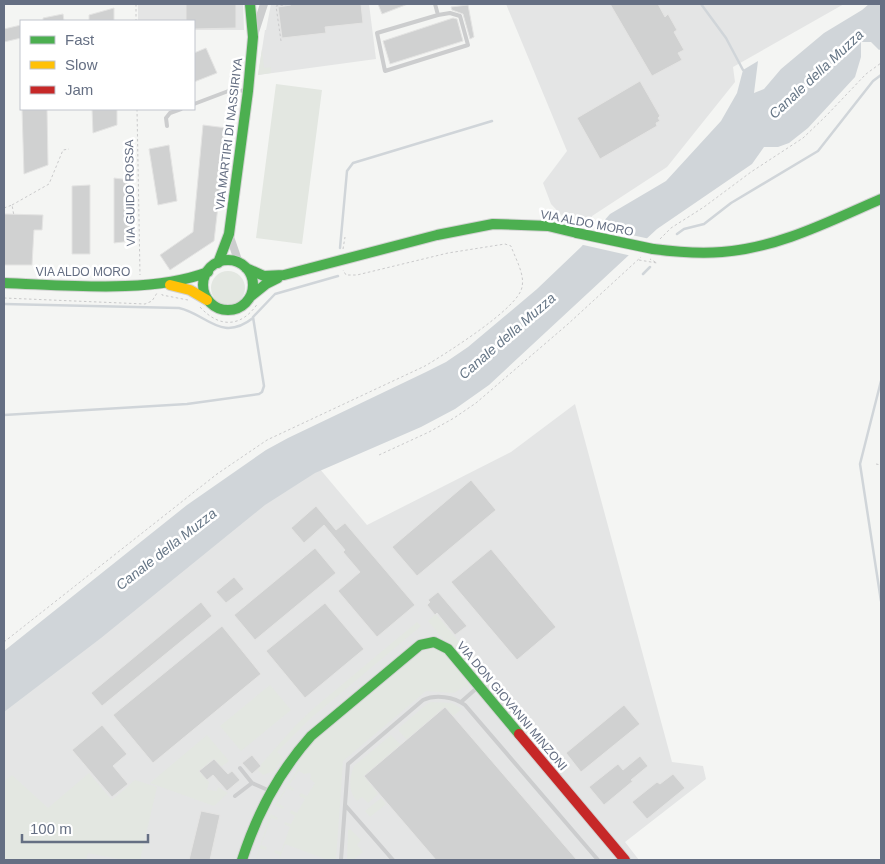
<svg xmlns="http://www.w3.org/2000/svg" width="885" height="864" font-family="Helvetica,sans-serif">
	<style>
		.built { fill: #e4e5e5 }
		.green { fill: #e3e7e1 }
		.water { fill: #d0d5d9 }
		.pier { fill: #f4f5f3 }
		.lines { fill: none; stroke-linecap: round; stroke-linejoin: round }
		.stream { stroke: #d0d5d9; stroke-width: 2.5 }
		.building { fill: #d0d1d1; stroke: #e4e4e3 }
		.fast-casing { stroke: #d2d2d2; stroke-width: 12 }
		.slow-casing { stroke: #d2d2d2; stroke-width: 12 }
		.jam-casing { stroke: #d2d2d2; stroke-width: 12 }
		.path { stroke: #cacacb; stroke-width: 1; stroke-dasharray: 2.5 2.5; stroke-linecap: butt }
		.lane { stroke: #cccdce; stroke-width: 4 }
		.street { stroke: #cccdce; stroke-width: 8 }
		.fast { stroke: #4caf50; stroke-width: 10 }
		.slow { stroke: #ffc107; stroke-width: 10 }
		.jam { stroke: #c62828; stroke-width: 10 }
		.fast-bridge-casing { stroke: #d2d2d2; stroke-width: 12; stroke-linecap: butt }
		.fast-bridge { stroke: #4caf50; stroke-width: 10 }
		.labels { text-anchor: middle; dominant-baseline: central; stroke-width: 5; stroke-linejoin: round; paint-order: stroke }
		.street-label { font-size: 12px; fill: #656f83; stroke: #fff }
		.water-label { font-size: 14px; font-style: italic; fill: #667686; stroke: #fff }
	</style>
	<rect width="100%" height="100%" fill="#f4f5f3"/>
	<path class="built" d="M138 4H243L244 30H194V21H138Z
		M271 4H369L376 59 258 75 265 30H266Z
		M506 4H844L733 67 735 82 667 167 592 216 590 221 565 219 551 204 543 183 567 151Z
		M575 404 672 762 703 766 706 779 625 842 639 860H4V698L314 462 367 525 511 452Z"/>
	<path class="green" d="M262 49 264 68 271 67V73L258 75Z
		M276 84 322 90 302 244 256 238Z
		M211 288a17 17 0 1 1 34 0a17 17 0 1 1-34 0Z
		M436 614 550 752 547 754H541L531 744 428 621Z
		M417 622 421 626 311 718 277 752 283 757 274 771 263 775 257 769 296 725 314 708Z
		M431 648C448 650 458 671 468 683L469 688 468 690 465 686 454 693 426 691 343 761 336 860H328L285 844 279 860 280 855 274 853 275 850 281 852 290 827 284 824 285 822 291 824 295 816 290 813 291 810 297 813 305 799 299 796 301 793 307 796 315 783 310 779 311 776 310 773 304 774 299 771 289 785 294 789 293 791 287 788 278 803 284 807 283 809 275 805 297 770V759L311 743 421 652Z
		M270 685 291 710 241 751 220 726Z
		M431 702 452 703 462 709 453 716 445 707 407 740 399 731 400 727 427 704Z
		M207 735 229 761 221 767 214 759 199 771 209 782 207 790 217 791 218 787 228 793 214 806 150 783Z
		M391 735 401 745 364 776 378 794 368 803 362 797 357 801C348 792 349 777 354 766Z
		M89 773 112 800 135 780 157 787 140 860H124L88 853 86 860H4V782L12 775 48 808Z
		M381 798 386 804 370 817 365 811Z
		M271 814 278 818 277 820 271 818 261 845 267 847 266 850 260 849 257 860H256L266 827Z
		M350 829 361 840 357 845 363 852 353 860H347L348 830Z"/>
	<path class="water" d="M869 4H881V49L879 50 871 42H861V57L855 77 808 128 789 143 778 147H764L752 164 657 229 489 385 455 409 421 427 315 473 265 505 101 638 4 712V651L187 505 266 450 288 438 426 372 446 362 468 347 537 289 581 247 610 214 666 181 721 121 737 93 743 70 758 61 754 93 764 89 781 69 824 33 862 10Z"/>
	<path class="pier" d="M595 227 650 239 632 256 579 244Z"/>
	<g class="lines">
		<path class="stream" d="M701 4 726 38 743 70
			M677 234 684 229 704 224 731 203 818 151 873 81 881 75
			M340 248 347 171 353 163 492 121
			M643 274 650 267
			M4 304 179 308C207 314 221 343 253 318
			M881 381 860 464 881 601
			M4 415 187 404 259 394 262 392 264 386 253 317 275 294 338 276"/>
	</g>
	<path class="building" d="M186 4H236V28L194 29V21H186Z
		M291 4H361L363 23 325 27 326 33 282 38 278 7 291 5Z
		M378 4H408L382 14Z
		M610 4H658L665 17 668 14 677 30 674 32 684 50 678 53 682 60 652 76Z
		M468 5 474 37 470 39 463 14 452 10 451 7Z
		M114 8V21H89V15Z
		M63 14 64 21H43V18Z
		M453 18 457 19 463 41 390 64 383 41Z
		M21 25V38L4 42V29Z
		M206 48 217 73 194 82V53Z
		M640 81 660 116 658 118 660 121 656 123 657 126 600 159 577 118Z
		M22 109H47L48 165 24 174Z
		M92 109H117V125L93 133Z
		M203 125 227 128 214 241 170 270 160 255 193 232Z
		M169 145 177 201 158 205 149 149Z
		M114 178 130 180 132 241 114 243Z
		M90 185V254H72V186Z
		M4 214 43 215 42 230H34L32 265H4Z
		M471 480 496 510 417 576 392 547Z
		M316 506 336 530 345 523 415 605 377 637 338 591 360 572 343 552 345 550 324 525 304 543 291 528Z
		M315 548 336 573 255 640 234 615Z
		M491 549 556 627 517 660 451 582Z
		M234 577 244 589 226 603 216 592Z
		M438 592 467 626 455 635 437 613 435 615 427 605 430 602 428 600Z
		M201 602 212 616 102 706 91 693Z
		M325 603 364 649 305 698 266 651Z
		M222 626 261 674 153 763 113 715Z
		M624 705 640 724 581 772 566 753Z
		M445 707 453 716 577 860H436L364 776Z
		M102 725 127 754 113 766 128 784 112 797 72 750Z
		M252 755 261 766 252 774 242 763Z
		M640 756 648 766 631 780 633 781 604 805 589 787 618 764 623 770Z
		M214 759 228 774 232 771 240 780 227 791 213 775 207 780 199 771Z
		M673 774 685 788 647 819 632 802 657 782 660 784Z
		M201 811 220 815 210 860H189Z"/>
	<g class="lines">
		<defs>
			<path id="fast" d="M653 249C676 252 699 254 722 252 778 248 830 221 881 199
				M203 285a25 25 0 1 1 50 0a25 25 0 1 1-50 0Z
				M218 263 229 234 248 91 253 37 250 4
				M246 268 264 276 284 275 437 235 493 224 548 226 577 233
				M4 283C65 285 151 294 208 272
				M251 296 266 284 278 278
				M242 860C257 813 278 773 311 736L420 645 434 642 448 649 519 734"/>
			<path id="slow" d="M170 285 190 290 207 300"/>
			<path id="jam" d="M519 734 625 860"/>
		</defs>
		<use href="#fast" class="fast-casing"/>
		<use href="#slow" class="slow-casing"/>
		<use href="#jam" class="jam-casing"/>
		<path class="path" d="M136 4V21
			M281 41 276 6 290 4
			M137 109 140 275
			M12 205 49 184 63 150 69 149
			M4 208 12 205 14 216
			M660 239 671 228 704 207 751 172 803 138 826 116 866 74 881 63
			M343 249 345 237
			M639 260 657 263 650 259
			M162 294V295L188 300
			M4 298 145 304 152 301 157 293
			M200 307C220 329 242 327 258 303
			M379 455 429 432 454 418 476 403 568 324 641 257
			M876 464 881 465
			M4 642 217 474 267 440 425 366C445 354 519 308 522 287 525 274 515 258 511 246L505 244 448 253 357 275H346L343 270"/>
		<path class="lane" d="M435 4 438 15
			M450 13 460 16 468 45 385 71 377 33 438 15Z
			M194 104 231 90 248 91
			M167 126 166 118 170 113 181 109
			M461 702 478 687
			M240 768 252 783 270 791
			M235 796 252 783
			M341 860 345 805
			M393 860 345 805 348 764 423 700C436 694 454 697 465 705L598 860"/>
		<path class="street" d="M254 35 264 4
			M229 234 239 263"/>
		<use href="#fast" class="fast"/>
		<use href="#slow" class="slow"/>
		<use href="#jam" class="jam"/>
		<defs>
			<path id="fast-bridge" d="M577 233 653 249"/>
		</defs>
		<use href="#fast-bridge" class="fast-bridge-casing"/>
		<use href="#fast-bridge" class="fast-bridge"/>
	</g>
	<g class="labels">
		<g class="street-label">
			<text transform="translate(229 134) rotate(-83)">VIA MARTIRI DI NASSIRIYA</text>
			<text transform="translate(130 193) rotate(-91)">VIA GUIDO ROSSA</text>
			<text transform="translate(587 223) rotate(11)">VIA ALDO MORO</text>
			<text x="83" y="272">VIA ALDO MORO</text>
			<text transform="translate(512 706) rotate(50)">VIA DON GIOVANNI MINZONI</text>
		</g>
		<g class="water-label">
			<text transform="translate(816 74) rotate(-43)">Canale della Muzza</text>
			<text transform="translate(507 336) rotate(-41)">Canale della Muzza</text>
			<text transform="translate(166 549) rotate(-38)">Canale della Muzza</text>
		</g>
	</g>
	<rect width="885" height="864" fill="none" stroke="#656f83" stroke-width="10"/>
	<rect x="20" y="20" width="175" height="90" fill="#ffffff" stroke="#c1c5cd"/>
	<rect x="30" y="36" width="25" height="8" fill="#4caf50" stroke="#c1c5cd"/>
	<text x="65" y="45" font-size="15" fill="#656f83">Fast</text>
	<rect x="30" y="61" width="25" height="8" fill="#ffc107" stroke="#c1c5cd"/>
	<text x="65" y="70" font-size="15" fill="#656f83">Slow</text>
	<rect x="30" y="86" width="25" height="8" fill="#c62828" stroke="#c1c5cd"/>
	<text x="65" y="95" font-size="15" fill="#656f83">Jam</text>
	<path d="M22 834v8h126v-8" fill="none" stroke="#656f83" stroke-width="2.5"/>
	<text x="30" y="834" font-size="15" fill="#656f83" stroke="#ffffff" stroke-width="4" paint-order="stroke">100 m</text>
</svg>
